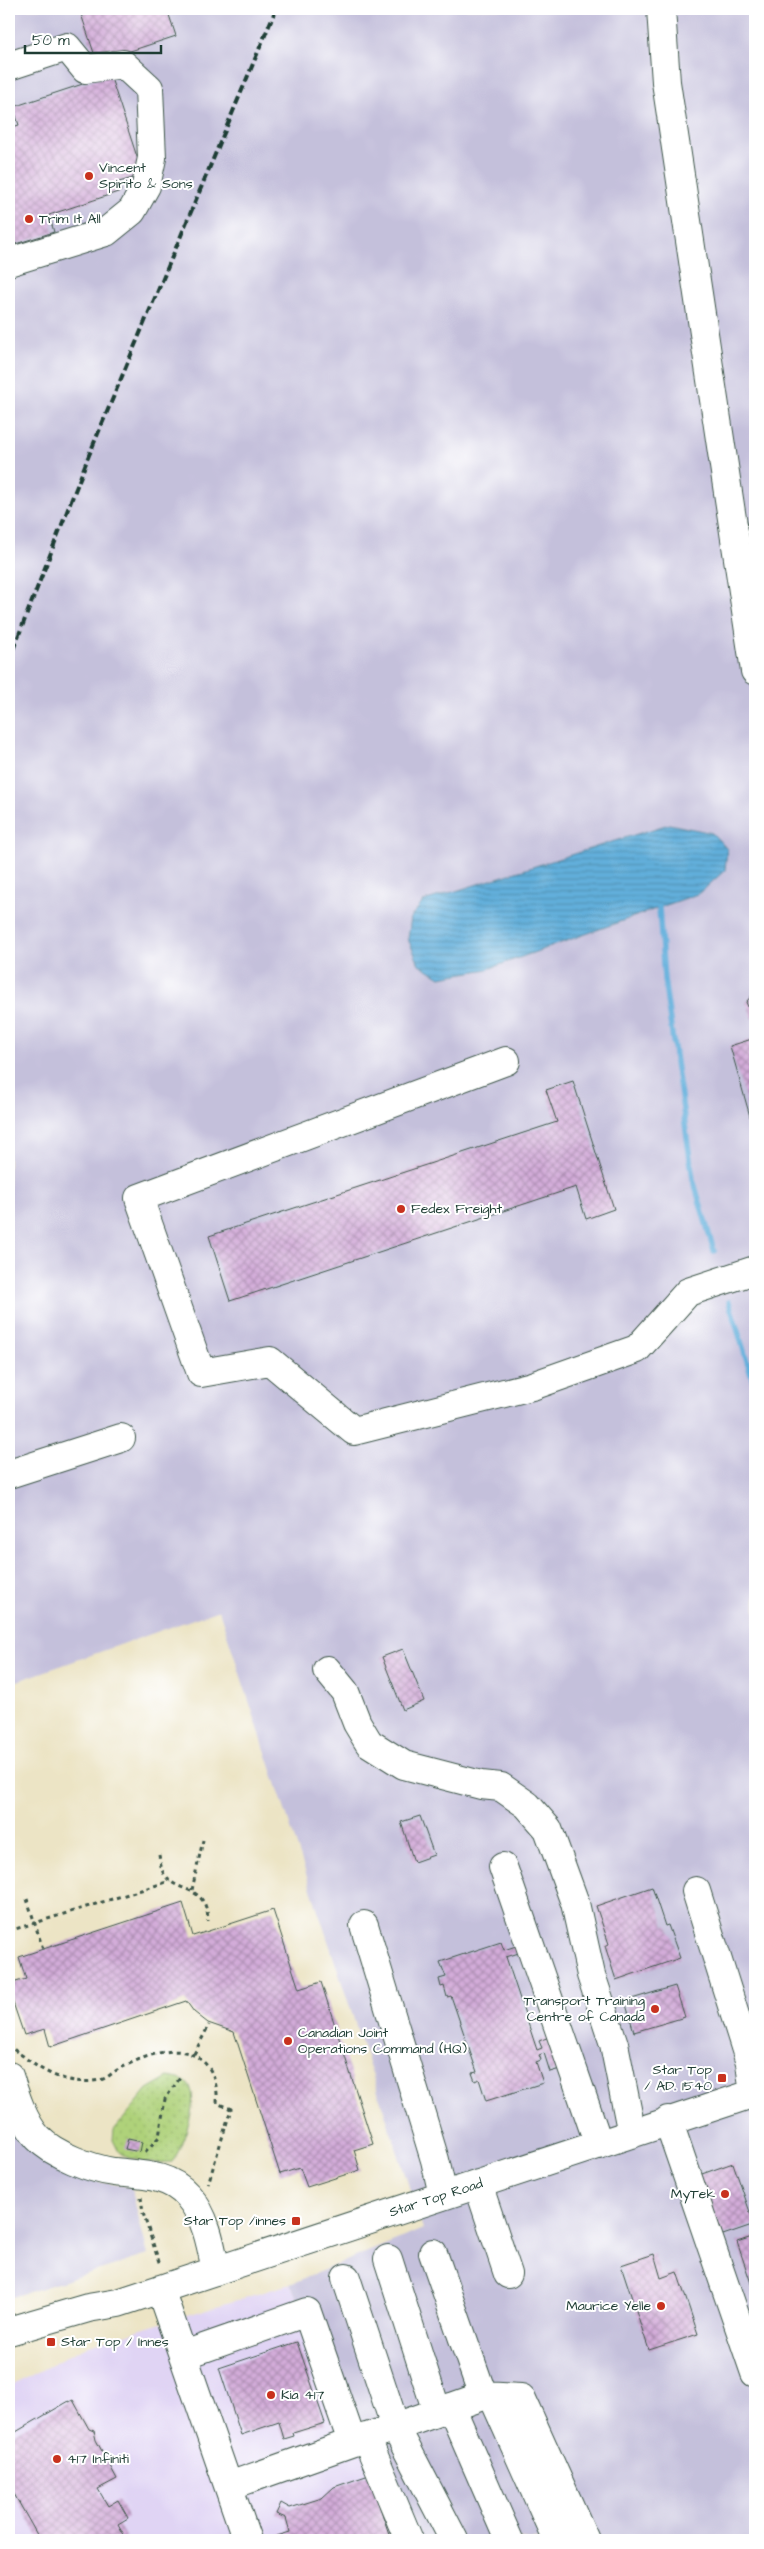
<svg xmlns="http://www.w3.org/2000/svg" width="764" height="2549" font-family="'Architects Daughter',sans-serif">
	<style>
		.built { fill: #e0d4f4 }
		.industrial { fill: #c4c0db }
		.grass { fill: url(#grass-dots); stroke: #678857 }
		.water { fill: url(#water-rules); stroke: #407688 }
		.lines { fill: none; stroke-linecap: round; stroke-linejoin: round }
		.stream { stroke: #62afdb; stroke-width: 5.5 }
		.building { fill: url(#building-cross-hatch) }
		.minor-casing { stroke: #3e564a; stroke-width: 30 }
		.path { stroke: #3e564a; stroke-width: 3; stroke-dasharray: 4 4; stroke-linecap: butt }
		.minor { stroke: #fff; stroke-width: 28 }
		.rail { stroke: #1f3d34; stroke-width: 4; stroke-dasharray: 8 4; stroke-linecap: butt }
		.poi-dot { fill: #c8321e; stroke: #fff; stroke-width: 2 }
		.labels { text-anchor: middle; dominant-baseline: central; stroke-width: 4; stroke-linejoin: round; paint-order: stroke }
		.poi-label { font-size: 14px; fill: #1f3d34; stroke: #fff; text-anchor: start }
		.street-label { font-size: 14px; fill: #1f3d34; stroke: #fff }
	</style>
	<defs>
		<pattern id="grass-dots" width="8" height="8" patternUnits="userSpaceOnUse" patternTransform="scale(1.25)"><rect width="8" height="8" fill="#afd27a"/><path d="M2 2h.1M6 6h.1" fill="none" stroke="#96b56a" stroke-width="1.8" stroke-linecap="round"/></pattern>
		<pattern id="water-rules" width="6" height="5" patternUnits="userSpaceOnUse" patternTransform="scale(1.25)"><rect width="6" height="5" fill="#62afdb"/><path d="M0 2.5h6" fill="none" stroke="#5090b2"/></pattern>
		<pattern id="building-cross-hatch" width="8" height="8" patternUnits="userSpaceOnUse" patternTransform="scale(1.25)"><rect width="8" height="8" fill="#d3acd9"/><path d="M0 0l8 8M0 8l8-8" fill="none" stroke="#ab8db1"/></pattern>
	</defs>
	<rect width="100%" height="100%" fill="#fff"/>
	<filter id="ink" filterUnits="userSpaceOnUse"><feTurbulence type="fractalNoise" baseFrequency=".02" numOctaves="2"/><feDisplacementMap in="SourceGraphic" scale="10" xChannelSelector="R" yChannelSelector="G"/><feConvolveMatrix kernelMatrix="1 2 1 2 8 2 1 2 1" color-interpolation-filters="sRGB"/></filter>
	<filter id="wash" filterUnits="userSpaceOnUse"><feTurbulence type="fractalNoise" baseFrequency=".0096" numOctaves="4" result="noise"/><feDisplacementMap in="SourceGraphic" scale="20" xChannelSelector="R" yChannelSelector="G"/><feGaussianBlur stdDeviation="1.12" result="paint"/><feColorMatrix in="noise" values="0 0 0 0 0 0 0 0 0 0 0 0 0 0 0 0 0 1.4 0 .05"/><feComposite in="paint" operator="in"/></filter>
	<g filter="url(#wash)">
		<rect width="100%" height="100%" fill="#ece4c5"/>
		<path class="built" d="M290 2284 423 2540H9V2387L89 2345Z"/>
		<path class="industrial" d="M9 9H755V2540H423L290 2284 423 2229 219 1610 9 1684Z
			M9 2116 35 2153 76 2178 131 2187 148 2255 9 2298Z"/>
		<path class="grass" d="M169 2077C177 2079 186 2079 190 2087 199 2101 182 2150 172 2162L147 2163 126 2157 119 2152 113 2140 114 2130 148 2089Z"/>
		<path class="water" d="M669 824 712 833 727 849 725 870 700 893 488 969 440 977 419 964 408 939 411 917 424 901Z"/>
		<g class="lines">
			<path class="stream" d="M659 907 664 979 693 1179 714 1251
				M729 1302 755 1387"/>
		</g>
		<g id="blocks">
			<path class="building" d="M96 9H167L176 36 97 62 81 14Z
				M110 75 143 175 119 182 121 191 49 215 54 232 9 246V128L19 125 13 107Z
				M755 992V1024L746 1002Z
				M755 1038V1134L730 1046Z
				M573 1081 614 1209 586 1219 576 1187 230 1301 209 1236 557 1122 546 1090Z
				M403 1649 424 1701 403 1710 382 1657Z
				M420 1816 434 1855 414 1862 401 1822Z
				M652 1887 665 1926 668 1925 680 1958 616 1980 605 1946 609 1944 596 1906Z
				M183 1903 193 1936 273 1910 299 1989 321 1982 373 2144 354 2150 360 2170 307 2187 300 2168 280 2174 234 2032 208 2023 194 2012 186 2001 50 2047 45 2029 24 2035 9 1991V1984L26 1979 19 1957Z
				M501 1942 504 1950 519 1945 522 1952 506 1957 537 2050 542 2048 539 2041 549 2037 560 2069 550 2072 544 2053 539 2055 541 2060 536 2062 543 2083 486 2101 479 2079 475 2081 472 2073 477 2072 451 1996 447 1997 444 1986 441 1987 439 1979 446 1977 440 1962Z
				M675 1986 685 2017 634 2032 625 2001Z
				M128 2139 142 2142 140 2152 125 2149Z
				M733 2163 751 2215 755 2213V2224L720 2236 699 2175Z
				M755 2236V2295L737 2242Z
				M654 2254 661 2278 677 2272 698 2334 649 2350 621 2265Z
				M297 2342 325 2423 293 2433 294 2436 284 2439 279 2422 241 2435 219 2368Z
				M73 2400 89 2429 94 2431 96 2440 117 2479 98 2489 108 2506 118 2500 128 2518 118 2524 127 2540H40L9 2485V2436L69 2401V2402Z
				M369 2475 391 2540H278L277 2536 290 2532 286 2518 276 2514 281 2503 290 2508 322 2498 334 2487Z"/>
		</g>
	</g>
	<g filter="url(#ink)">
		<use href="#blocks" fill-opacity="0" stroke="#3e564a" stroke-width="1"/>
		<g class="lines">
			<defs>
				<path id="minor" d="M661 9 666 82 755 671
					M9 66 67 47 85 69 123 64 149 88 152 158 146 186 132 211 106 232 9 262
					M506 1061 139 1198 201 1373 270 1361 354 1431 532 1386 637 1349 688 1292 755 1270
					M9 1474 121 1438
					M327 1670 345 1692 357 1723 369 1743 404 1765 481 1785 501 1787 527 1805 548 1829 575 1903 591 1975 614 2044 632 2134
					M503 1867 599 2145
					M696 1891 750 2063 754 2094
					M364 1925 435 2160 443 2195
					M9 2076C15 2095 24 2123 38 2138 54 2155 92 2169 114 2172 141 2175 169 2174 188 2196 206 2216 211 2245 216 2271
					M668 2120 755 2373
					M478 2184 508 2274
					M388 2259 437 2412
					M346 2278 395 2426 454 2540
					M160 2289 247 2540
					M9 2331 88 2308 118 2303 755 2093
					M184 2355 307 2312 352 2442
					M483 2396 521 2398 585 2540
					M493 2397 557 2540
					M451 2407 509 2540
					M366 2437 409 2540
					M229 2486 483 2396 433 2253"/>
			</defs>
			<use href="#minor" class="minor-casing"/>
			<path class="path" d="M159 1855C160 1861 161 1869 164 1874 176 1895 207 1882 208 1921
				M192 1890 203 1840
				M27 1899 43 1949
				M9 1931 170 1881
				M9 2043C12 2049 17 2052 23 2056 45 2074 70 2086 100 2080 106 2079 112 2073 117 2070 140 2058 176 2041 200 2059 214 2069 218 2087 217 2103L231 2109 208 2184
				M194 2054 209 2025
				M145 2152 159 2137 165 2099 180 2078
				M141 2197 143 2213 160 2265"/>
			<use href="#minor" class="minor"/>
			<path class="rail" d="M9 660 89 455 276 9"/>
		</g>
	</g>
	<g class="poi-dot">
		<circle cx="89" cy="176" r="5"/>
		<circle cx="29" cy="219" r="5"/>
		<circle cx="401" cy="1209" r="5"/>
		<circle cx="655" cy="2009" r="5"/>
		<circle cx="288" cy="2041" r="5"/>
		<rect x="717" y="2073" width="10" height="10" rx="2.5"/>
		<circle cx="725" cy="2194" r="5"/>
		<rect x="291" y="2216" width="10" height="10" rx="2.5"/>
		<circle cx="661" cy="2306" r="5"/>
		<rect x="46" y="2337" width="10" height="10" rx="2.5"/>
		<circle cx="271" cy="2395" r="5"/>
		<circle cx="57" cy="2459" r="5"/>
	</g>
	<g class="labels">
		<g class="poi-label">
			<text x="99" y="168">Vincent<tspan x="99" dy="16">Spirito &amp; Sons</tspan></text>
			<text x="39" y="219">Trim It All</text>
			<text x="411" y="1209">Fedex Freight</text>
			<text x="645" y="2001" text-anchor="end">Transport Training<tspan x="645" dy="16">Centre of Canada</tspan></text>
			<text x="298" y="2033">Canadian Joint<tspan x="298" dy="16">Operations Command (HQ)</tspan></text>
			<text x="712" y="2070" text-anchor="end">Star Top<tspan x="712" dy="16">/ AD. 1540</tspan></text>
			<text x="715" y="2194" text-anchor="end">MyTek</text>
			<text x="286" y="2221" text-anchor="end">Star Top /innes</text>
			<text x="651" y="2306" text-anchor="end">Maurice Yelle</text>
			<text x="61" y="2342">Star Top / Innes</text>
			<text x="281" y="2395">Kia 417</text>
			<text x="67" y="2459">417 Infiniti</text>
		</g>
		<g class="street-label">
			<text transform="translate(436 2198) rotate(-18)">Star Top Road</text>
		</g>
	</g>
	<rect width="764" height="2549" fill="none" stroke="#fff" stroke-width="30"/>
	<path d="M25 45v8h136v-8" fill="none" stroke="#1f3d34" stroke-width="2.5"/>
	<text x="32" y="45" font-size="15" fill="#1f3d34" stroke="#ffffff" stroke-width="4" paint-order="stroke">50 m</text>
</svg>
